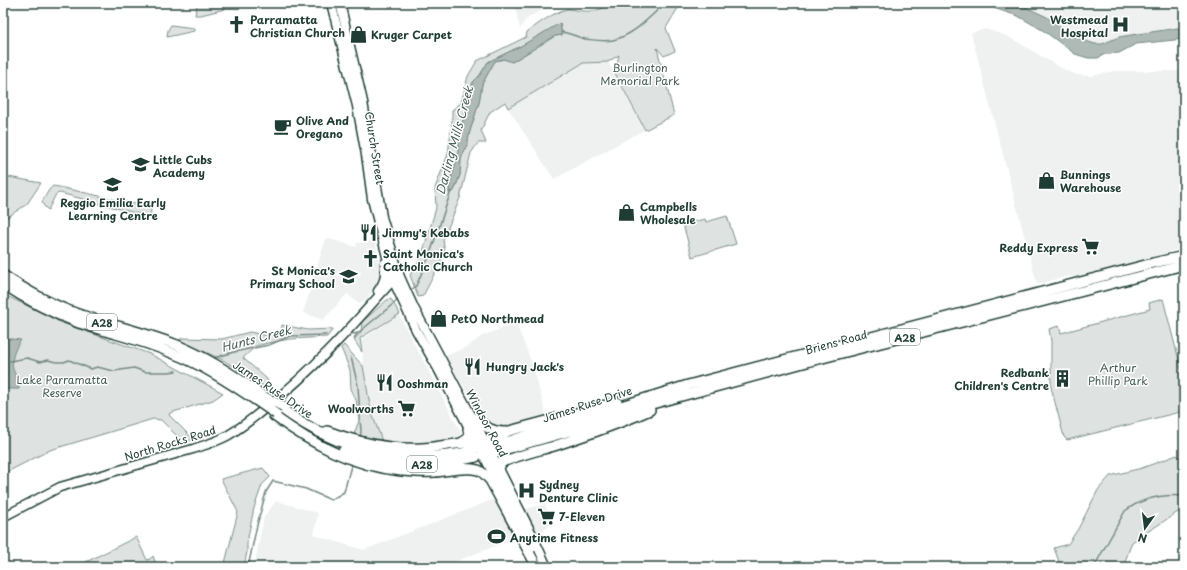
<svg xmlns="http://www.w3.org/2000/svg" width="1187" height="570" font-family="'Playpen Sans',sans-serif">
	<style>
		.built { fill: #eef1f0 }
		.green { fill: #dee3e2; stroke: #7e908b; fill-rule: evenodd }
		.water { fill: #afbab7; stroke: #758883 }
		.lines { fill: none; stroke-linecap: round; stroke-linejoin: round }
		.stream { stroke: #758883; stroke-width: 1.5 }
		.major-casing { stroke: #1f3d34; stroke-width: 11 }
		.highway-casing { stroke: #1f3d34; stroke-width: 12 }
		.major { stroke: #fff; stroke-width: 8 }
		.highway { stroke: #fff; stroke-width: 9 }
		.highway-bridge-casing { stroke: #1f3d34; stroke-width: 12; stroke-linecap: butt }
		.highway-bridge { stroke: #fff; stroke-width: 9 }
		.labels { text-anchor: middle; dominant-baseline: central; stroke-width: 3; stroke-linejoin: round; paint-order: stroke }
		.shield { fill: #fff; stroke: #627771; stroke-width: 1 }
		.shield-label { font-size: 10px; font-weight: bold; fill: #1f3d34 }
		.poi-label { font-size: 11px; font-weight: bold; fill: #1f3d34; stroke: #fff; text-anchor: start }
		.park-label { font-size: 11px; fill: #455e57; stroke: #fff }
		.street-label { font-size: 11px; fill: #1f3d34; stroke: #fff }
		.water-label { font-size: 12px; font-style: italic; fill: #4a625b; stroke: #fff }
	</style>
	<rect width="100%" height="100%" fill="#fff"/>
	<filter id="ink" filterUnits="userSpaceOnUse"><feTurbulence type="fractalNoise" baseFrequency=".025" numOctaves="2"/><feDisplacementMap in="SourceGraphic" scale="8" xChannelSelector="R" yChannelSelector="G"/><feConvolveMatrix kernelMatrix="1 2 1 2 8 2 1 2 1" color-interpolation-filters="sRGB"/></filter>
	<g filter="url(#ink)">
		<path class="built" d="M514 3H558L530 16 525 21 520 29Z
			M1017 3H1184V28L1113 39 1101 44H1095L1076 38 1047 17Z
			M985 29 1007 36 1063 69 1077 75 1091 76 1114 71H1184V248L1076 277 1070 276 1037 284 971 33Z
			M608 62 644 130 554 179 508 108 583 63Z
			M326 238 357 247 356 243 375 241 381 273 377 287 362 303H358L347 294 323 320 303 313Z
			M399 315 463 436 458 439 416 444 382 441 371 411 363 366 362 339Z
			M516 323 533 366 546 414 499 428 493 426 480 415 446 356 468 346 482 336Z
			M495 499 516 538 441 567H254L264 517 276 501 318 513 314 535 364 550Z
			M545 504 553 524 535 535 525 509Z"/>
		<path class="green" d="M197 3H223L225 9 201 15H195Z
			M612 3H681L666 28 675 51 664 56 657 48 674 115 645 130 615 73 619 55 608 62 583 63 508 108 505 102 490 112 481 130 486 143H478L471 153 460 198 443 240 445 253 423 296 418 297 410 275 421 258 436 208 435 188 448 154 452 123V110L461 103 468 76 477 61 526 37 527 32C538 24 554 12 567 9 572 9 578 11 583 11 594 12 603 9 612 3ZM560 24 562 35 555 36 512 62 504 59 495 61 482 84 479 103 470 131 467 145 461 159 460 175 454 191 449 193 450 182 458 155 459 136 473 82 480 75 488 62 521 46Z
			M171 25 194 28V31L167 37 168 30Z
			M3 176 41 183 27 204 3 220Z
			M53 186 59 187 149 207 151 210 150 217 60 193 56 194 48 210 44 206 42 202 49 190Z
			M727 216 736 244 692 257 683 224 705 219 706 222Z
			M3 294 62 323 150 354 223 393 213 400 170 413 169 415 192 438 194 439 182 443V441L161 420 153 419 50 450 3 474Z
			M391 299 400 314 360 338 362 352 354 340 361 332 362 322 387 300Z
			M1163 299 1184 380V411L1067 440 1064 437 1051 387V341L1049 329 1059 326 1061 333 1150 309 1149 303Z
			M282 325 308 330 333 329 327 337 290 339 268 343 256 346 243 358 267 379 270 390 223 360 179 340 182 338 222 339 250 332 267 336 281 333Z
			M344 345 363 366 371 411 382 441 368 439 354 434 359 421 356 400 351 389 350 370 341 348Z
			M1177 455 1184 462V514L1178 512 1132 542 1123 567H1061L1054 548 1068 544 1078 529 1098 490 1110 476 1142 468Z
			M263 468 270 477 262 485 254 508 247 542V552L244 567H224L238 512 221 479Z
			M136 537 147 560 150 559 153 556 157 567H76Z"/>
		<path class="water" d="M978 3H1017L1047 17 1076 38 1095 44H1102L1119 37 1131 35 1178 28H1184V39L1136 44 1119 53 1105 54 1098 58H1088L1075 54 1044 31 1018 16Z
			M560 23 562 35 555 36 512 62 504 59 495 61 482 84 479 103 470 131 467 145 461 159 460 175 454 191 449 193 450 182 458 155 459 136 473 82 480 75 488 62 521 46Z
			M3 338 21 340C14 350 9 362 15 374 18 380 19 382 19 389H3Z"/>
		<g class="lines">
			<path class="stream" d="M561 32C570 33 577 37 585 39 594 40 604 42 613 40 634 35 650 17 665 3
				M409 292 416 286 430 254 451 191
				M353 334 358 333
				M354 338 358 333 398 300
				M351 357 358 386 361 432 360 438
				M214 358 234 352 269 345 290 336 326 335
				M10 361 27 358 40 362 48 360 56 362H64L69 360 91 369 97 367 114 371 134 368 145 372H169L176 371
				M248 567 257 525 266 492 273 481 306 489 331 500 344 492 352 462
				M1094 567 1125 511C1142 498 1164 494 1184 496"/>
			<defs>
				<path id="major" d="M331 3 357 106 366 155 372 199 393 280 416 330 437 367 532 548
					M340 3 363 102 382 217 400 277 414 308 488 447 531 532 547 567
					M378 291C386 280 385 276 385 263
					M3 517 60 487 193 449C205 445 216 442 227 436 242 427 256 416 269 405 315 369 354 324 393 280L397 279"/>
				<path id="highway" d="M3 275C24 289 46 302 70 311 105 324 142 331 177 345 208 358 236 376 263 396
					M3 284C27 300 52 313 79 323 110 333 142 340 172 353 203 365 230 383 257 401
					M282 409C341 452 401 466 473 451
					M469 414C481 423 489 432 504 432
					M274 416C312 444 353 466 401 471 413 472 424 473 435 472 448 471 465 466 478 470 483 472 486 476 490 480L537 567
					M327 431C357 442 390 450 422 448 435 448 467 440 477 444
					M461 443C468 439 470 437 468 429
					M493 446 688 385 1153 263 1184 256
					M488 447 489 442 492 439 509 431 617 402
					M343 451C387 465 431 467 476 457
					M496 452 574 430 652 404 807 362 1184 265
					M499 469 501 463C517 455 537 451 554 446 587 435 619 424 650 410"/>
			</defs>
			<use href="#major" class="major-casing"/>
			<use href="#highway" class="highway-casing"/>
			<use href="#major" class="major"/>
			<use href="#highway" class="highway"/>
			<defs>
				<path id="highway-bridge" d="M263 396 284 407
					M257 401 276 414"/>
			</defs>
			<use href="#highway-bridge" class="highway-bridge-casing"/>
			<use href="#highway-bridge" class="highway-bridge"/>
		</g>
	</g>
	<defs>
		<symbol id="church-bare" viewBox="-9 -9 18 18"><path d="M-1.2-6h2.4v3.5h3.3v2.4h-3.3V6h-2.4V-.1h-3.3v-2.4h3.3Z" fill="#1f3d34" stroke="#fff" stroke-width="2.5" paint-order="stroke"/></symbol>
		<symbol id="hospital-bare" viewBox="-9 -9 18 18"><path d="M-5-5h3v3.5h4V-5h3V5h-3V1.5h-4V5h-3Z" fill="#1f3d34" stroke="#fff" stroke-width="2.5" paint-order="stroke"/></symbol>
		<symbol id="shop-bare" viewBox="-9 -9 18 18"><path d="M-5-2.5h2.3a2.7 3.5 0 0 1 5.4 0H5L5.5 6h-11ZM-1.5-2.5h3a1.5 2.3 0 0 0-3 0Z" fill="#1f3d34" stroke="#fff" stroke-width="2.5" paint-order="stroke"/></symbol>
		<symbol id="cafe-bare" viewBox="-9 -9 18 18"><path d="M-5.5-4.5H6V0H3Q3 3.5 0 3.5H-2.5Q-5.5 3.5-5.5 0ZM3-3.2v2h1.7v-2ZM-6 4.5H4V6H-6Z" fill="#1f3d34" stroke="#fff" stroke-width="2.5" paint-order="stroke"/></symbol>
		<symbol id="school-bare" viewBox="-9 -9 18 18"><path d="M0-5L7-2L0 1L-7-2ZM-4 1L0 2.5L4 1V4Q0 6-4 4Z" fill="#1f3d34" stroke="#fff" stroke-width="2.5" paint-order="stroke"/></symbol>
		<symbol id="restaurant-bare" viewBox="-9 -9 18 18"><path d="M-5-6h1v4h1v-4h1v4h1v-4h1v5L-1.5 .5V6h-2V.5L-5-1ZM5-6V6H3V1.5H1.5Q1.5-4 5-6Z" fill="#1f3d34" stroke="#fff" stroke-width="2.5" paint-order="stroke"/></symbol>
		<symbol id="supermarket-bare" viewBox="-9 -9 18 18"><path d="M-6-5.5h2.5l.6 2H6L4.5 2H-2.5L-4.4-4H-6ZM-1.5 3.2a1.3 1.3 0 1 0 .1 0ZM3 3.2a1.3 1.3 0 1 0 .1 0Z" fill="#1f3d34" stroke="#fff" stroke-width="2.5" paint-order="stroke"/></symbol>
		<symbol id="building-bare" viewBox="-9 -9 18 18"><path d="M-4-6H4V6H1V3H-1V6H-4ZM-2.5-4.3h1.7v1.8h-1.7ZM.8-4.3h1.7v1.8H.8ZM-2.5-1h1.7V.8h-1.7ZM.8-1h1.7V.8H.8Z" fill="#1f3d34" stroke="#fff" stroke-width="2.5" paint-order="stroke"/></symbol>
		<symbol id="stadium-bare" viewBox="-9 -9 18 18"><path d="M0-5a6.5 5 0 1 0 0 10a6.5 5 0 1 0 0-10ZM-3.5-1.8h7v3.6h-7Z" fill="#1f3d34" stroke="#fff" stroke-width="2.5" paint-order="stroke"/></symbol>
	</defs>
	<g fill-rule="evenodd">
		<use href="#church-bare" x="224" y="12" width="25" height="25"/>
		<use href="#hospital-bare" x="1108" y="12" width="25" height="25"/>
		<use href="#shop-bare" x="346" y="22" width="25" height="25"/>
		<use href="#cafe-bare" x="270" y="114" width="25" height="25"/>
		<use href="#school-bare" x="128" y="152" width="25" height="25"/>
		<use href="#shop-bare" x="1034" y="168" width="25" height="25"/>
		<use href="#school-bare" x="100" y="172" width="25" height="25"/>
		<use href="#shop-bare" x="614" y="200" width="25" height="25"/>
		<use href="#restaurant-bare" x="356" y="220" width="25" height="25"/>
		<use href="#supermarket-bare" x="1078" y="234" width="25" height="25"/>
		<use href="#church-bare" x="358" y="246" width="25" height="25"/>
		<use href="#school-bare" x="336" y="264" width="25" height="25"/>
		<use href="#shop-bare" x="426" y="306" width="25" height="25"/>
		<use href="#restaurant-bare" x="460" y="354" width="25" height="25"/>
		<use href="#building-bare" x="1050" y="366" width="25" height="25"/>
		<use href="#restaurant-bare" x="372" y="370" width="25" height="25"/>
		<use href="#supermarket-bare" x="394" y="396" width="25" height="25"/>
		<use href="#hospital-bare" x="514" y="478" width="25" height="25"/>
		<use href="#supermarket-bare" x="534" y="504" width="25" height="25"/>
		<use href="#stadium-bare" x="484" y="524" width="25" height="25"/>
	</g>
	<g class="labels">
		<g class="shield">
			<rect x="87" y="314" width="30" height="16" rx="3"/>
			<rect x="890" y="329" width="30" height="16" rx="3"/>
			<rect x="407" y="456" width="30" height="16" rx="3"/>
		</g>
		<g class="shield-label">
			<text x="102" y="322">A28</text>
			<text x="905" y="337">A28</text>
			<text x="422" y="464">A28</text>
		</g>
		<g class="poi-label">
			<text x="250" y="19">Parramatta<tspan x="250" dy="13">Christian Church</tspan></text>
			<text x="1108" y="19" text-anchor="end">Westmead<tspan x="1108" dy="13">Hospital</tspan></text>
			<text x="371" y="34">Kruger Carpet</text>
			<text x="296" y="120">Olive And<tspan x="296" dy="13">Oregano</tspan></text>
			<text x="153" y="159">Little Cubs<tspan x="153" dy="13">Academy</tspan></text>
			<text x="1060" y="174">Bunnings<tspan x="1060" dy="13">Warehouse</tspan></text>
			<text x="113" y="202" text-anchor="middle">Reggio Emilia Early<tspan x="113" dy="13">Learning Centre</tspan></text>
			<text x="640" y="206">Campbells<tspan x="640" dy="13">Wholesale</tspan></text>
			<text x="382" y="232">Jimmy's Kebabs</text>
			<text x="1078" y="247" text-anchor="end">Reddy Express</text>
			<text x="383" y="253">Saint Monica's<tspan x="383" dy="13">Catholic Church</tspan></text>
			<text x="335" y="270" text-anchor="end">St Monica's<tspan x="335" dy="13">Primary School</tspan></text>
			<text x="451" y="318">PetO Northmead</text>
			<text x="486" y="366">Hungry Jack's</text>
			<text x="1049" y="372" text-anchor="end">Redbank<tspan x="1049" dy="13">Children's Centre</tspan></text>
			<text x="397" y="383">Ooshman</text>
			<text x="394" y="408" text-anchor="end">Woolworths</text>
			<text x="539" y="484">Sydney<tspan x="539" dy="13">Denture Clinic</tspan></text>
			<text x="559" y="516">7-Eleven</text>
			<text x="510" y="537">Anytime Fitness</text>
		</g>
		<g class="park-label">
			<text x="640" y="67">Burlington<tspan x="640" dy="13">Memorial Park</tspan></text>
			<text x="1118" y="367">Arthur<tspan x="1118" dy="13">Phillip Park</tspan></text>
			<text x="62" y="379">Lake Parramatta<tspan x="62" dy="13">Reserve</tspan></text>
		</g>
		<g class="street-label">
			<text transform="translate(375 148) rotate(81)">Church Street</text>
			<text transform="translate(836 342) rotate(-15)">Briens Road</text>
			<text transform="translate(273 389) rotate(34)">James Ruse Drive</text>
			<text transform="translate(587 404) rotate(-18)">James Ruse Drive</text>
			<text transform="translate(487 423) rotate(62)">Windsor Road</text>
			<text transform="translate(170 443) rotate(-17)">North Rocks Road</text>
		</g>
		<g class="water-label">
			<text transform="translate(454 140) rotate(-75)">Darling Mills Creek</text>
			<text transform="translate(256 338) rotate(-15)">Hunts Creek</text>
		</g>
	</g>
	<rect width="1187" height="570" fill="none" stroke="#fff" stroke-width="16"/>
	<rect x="8" y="8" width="1171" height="554" fill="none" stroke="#1f3d34" stroke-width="1.5" filter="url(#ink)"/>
	<g transform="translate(1145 528) rotate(194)" stroke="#ffffff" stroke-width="3" paint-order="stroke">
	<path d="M0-3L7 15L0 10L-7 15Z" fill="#1f3d34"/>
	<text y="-6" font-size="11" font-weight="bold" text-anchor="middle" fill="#1f3d34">N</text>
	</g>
</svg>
